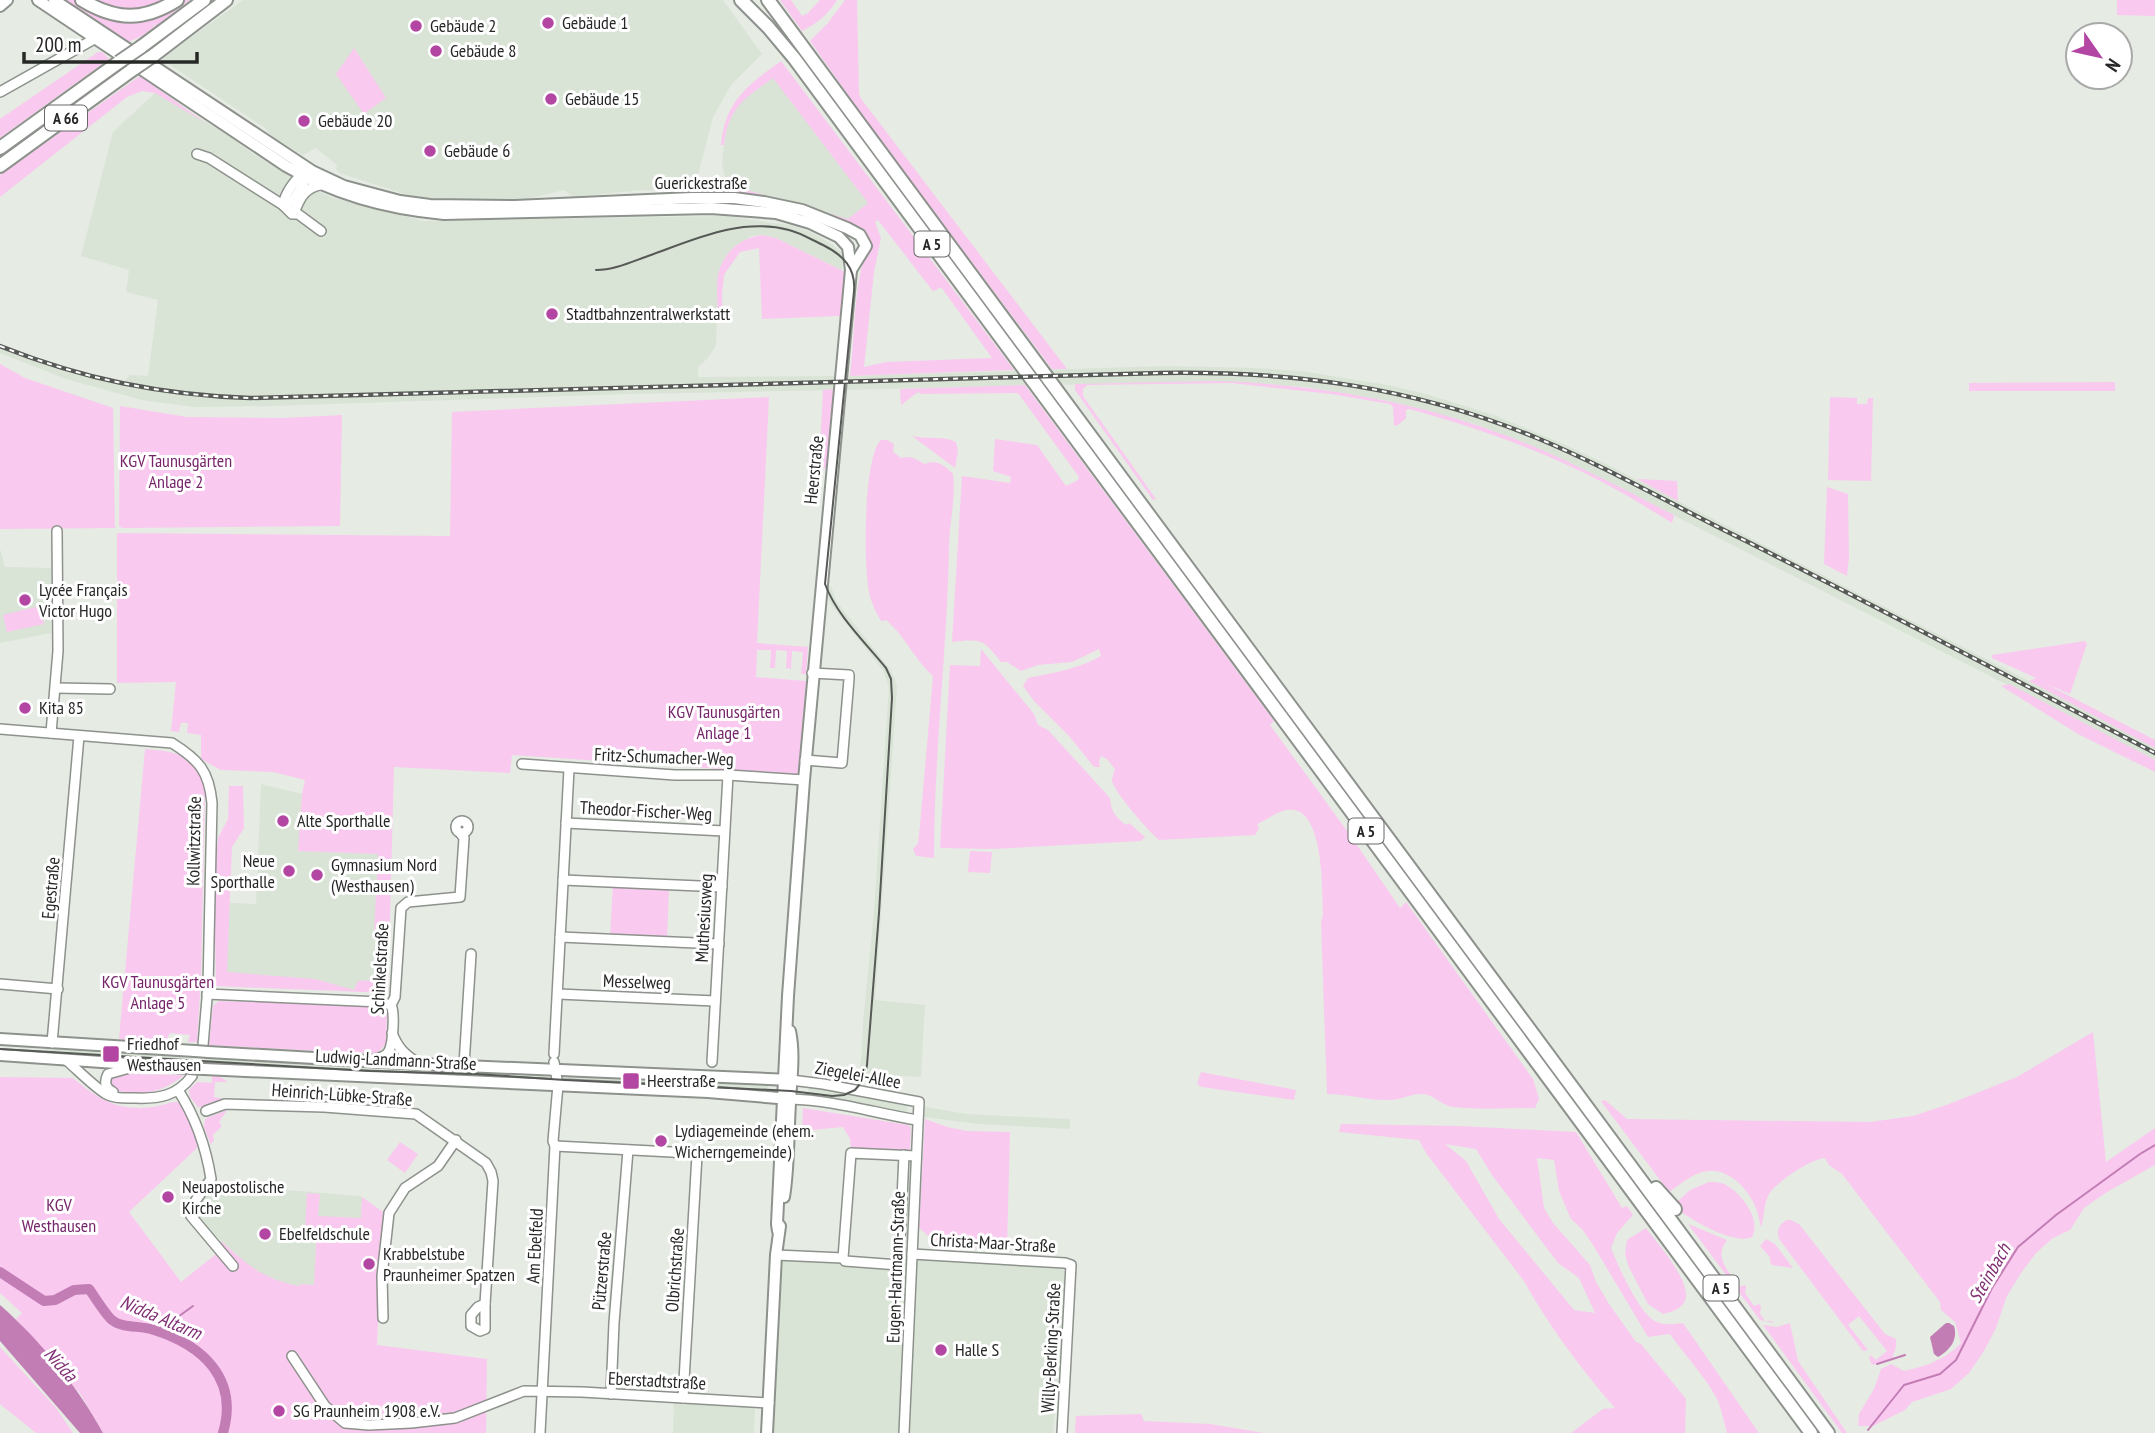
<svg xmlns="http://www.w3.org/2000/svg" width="2155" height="1433" viewBox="0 0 2155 1433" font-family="'PT Sans Narrow',sans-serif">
<rect width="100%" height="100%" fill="#e6ebe4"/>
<g fill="#d9e4d6">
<path d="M243 0H723L762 54 731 85 713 117 694 191 642 190 573 197 564 190 528 199 472 201 417 198 339 173 336 169 337 165 316 148 303 155 273 138 265 128 161 59Z"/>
<path d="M773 77 869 203 848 219 729 185 724 175 722 162 725 137 727 126 735 110 741 102Z"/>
<path d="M155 93 230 136 253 154 303 184 333 198 424 221 725 216 789 225 811 232 830 243 843 253 842 270 776 238 763 235 750 236 719 272 716 345 708 358 698 367V377L844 376 855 272 857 281 848 376 1166 366 1255 368 1301 371 1387 385 1423 393 1494 415 1566 445 1606 464 2029 681 2155 748V760L1583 469 1548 453 1472 423 1389 401 1305 387 1218 381 846 390 843 425H839L842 390 630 394 273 406 193 407 142 400 66 379 0 353V345L67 368 123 383 130 375 148 376 158 300 126 292 129 270 81 256 113 132Z"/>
<path d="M0 549 5 567 51 568V633L0 643Z"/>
<path d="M824 586H831L836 601 889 668 895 679 897 687 875 1000 925 1005 921 1077 872 1074 865 1084 855 1082 859 1076 862 1050 863 1023 874 911 889 687 883 670 830 603Z"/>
<path d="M261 784 302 794 299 851 378 854 375 935H383L381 980 358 981 355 990 226 972 230 903 256 904Z"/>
<path d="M45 1047 158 1055 193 1057 190 1063 45 1054Z"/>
<path d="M207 1057 370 1068 544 1073V1079L307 1070 206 1063Z"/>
<path d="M564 1072 683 1078 682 1088 567 1082 568 1076H564Z"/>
<path d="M703 1081 768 1084 767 1092 704 1088 701 1085Z"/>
<path d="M809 1087 908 1103 907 1114 808 1095Z"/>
<path d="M925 1107 967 1114 1070 1119V1129L978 1124 924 1117Z"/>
<path d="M213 1182 250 1187 359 1196 362 1197 361 1218 317 1227 315 1285 301 1284 299 1286 283 1283 255 1271 196 1218 198 1201Z"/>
<path d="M775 1255 901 1263 915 1256 1068 1268 1053 1433H767Z"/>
<path d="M674 1402 755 1406 754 1433H673Z"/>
</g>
<g fill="#fac9ef" fill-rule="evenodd">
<path d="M66 0H76L98 12 169 10 183 0H190L156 26 153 24 154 27 142 36 128 42Z"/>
<path d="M90 0H163L153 7 118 11Z"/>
<path d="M780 0H791L802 16 808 13 820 0H837C827 16 817 23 802 31Z"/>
<path d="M845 0H857L859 94 862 100 1067 369H1052L872 129 810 41 828 23Z"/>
<path d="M2117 0H2155V16L2117 15Z"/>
<path d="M354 48 386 98 364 114 336 74Z"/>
<path d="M98 52H102L109 59 0 138V119Z"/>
<path d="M781 61 1014 370 850 376C854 343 854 302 861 270 864 254 878 254 866 235L737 194 729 185 848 219 868 203 773 78C746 98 728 107 724 145H721C725 101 748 85 781 61ZM878 220 932 290 934 291 941 287 992 358 886 362 864 367 874 272 881 238 875 222Z"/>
<path d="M140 76 206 123 155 93 142 91 127 97 0 197V175Z"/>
<path d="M763 235 776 238 845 272 841 316 762 319 759 248 740 252 724 275 722 295 723 317 718 320C718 307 715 283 719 271 725 250 743 237 763 235Z"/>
<path d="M0 364 25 378 113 408 115 528 0 529Z"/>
<path d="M1218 381C1319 385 1416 401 1510 437 1567 459 1621 488 1674 515L1672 523C1649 509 1626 494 1602 482 1541 450 1475 427 1409 409L1406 410V418L1397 426 1394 425 1393 407 1390 404 1331 394 1231 383 1087 385 1083 389V396L1156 499 1153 500 1075 390V384Z"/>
<path d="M2115 382V391H1969V383Z"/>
<path d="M1025 385 1274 721 1270 725 1350 835 1400 908 1406 902 1533 1079 1539 1099 1535 1108C1508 1108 1480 1110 1453 1107 1443 1106 1435 1096 1424 1094 1412 1093 1403 1099 1392 1100 1370 1101 1349 1094 1327 1094L1321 922 1323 915C1322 892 1325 804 1287 810 1278 811 1266 820 1257 824L1259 828 1255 835 1159 840C1149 832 1113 791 1112 780 1112 777 1114 772 1115 769L1107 759 1101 756 1099 761 1100 767H1094L1069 736 1034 701 1023 686 1028 678C1053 673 1078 669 1101 656L1099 649 1072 662 1038 665 1021 671 1007 662H1001C983 639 982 639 952 642L962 476 1010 483 1011 477 993 471 995 439 1037 445 1066 486 1078 480 1079 477 1018 393 921 394 918 392 901 405 900 389Z"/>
<path d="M835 389 829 469 819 468 823 390Z"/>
<path d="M769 397 757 643 808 647 806 674H801L803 652 792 651 791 669 786 668 787 651 776 650 775 668H770L771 650H757L756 677 806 681 798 774 512 755 510 773 394 767 388 993 216 986 214 882 218 838 228 819 229 786H243L244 828 232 847 227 972 315 979 354 990 358 981 381 980 383 936 374 935 378 854 298 851 302 794 305 780 273 772 221 770 201 759V735L187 733 188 723H181L179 732 171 731 176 682 117 683V533L450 536 452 412Z"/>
<path d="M1830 397 1857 398V404H1867L1868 398H1873L1871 481 1828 480Z"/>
<path d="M120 406 187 417 283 418 342 415 340 526 122 528 119 526Z"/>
<path d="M912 436C926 440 943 435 956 442L958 451 955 468Z"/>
<path d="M881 440H887L894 444 893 452 901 458C912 455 916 460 925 464 937 459 945 466 953 474 956 499 949 524 949 548 947 652 934 754 934 858L916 856 913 849 918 843 920 825 933 676C914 659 906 637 886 620L881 621C877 613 872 605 870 596 863 570 863 457 881 440Z"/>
<path d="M1637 479 1677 481 1678 501Z"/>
<path d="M1827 487 1848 494 1849 557 1847 576 1824 564Z"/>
<path d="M40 606 44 624 7 632 3 615Z"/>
<path d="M2085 641 2087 644 2070 694 2046 684 2155 740V748L2029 681 2036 678 1992 658V655Z"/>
<path d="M981 649 1034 714 1038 725 1048 730 1110 798C1111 811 1115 817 1126 825L1129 823 1145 837 1141 841 993 849 940 848 950 665 980 666Z"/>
<path d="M2009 684 2155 760V772L2078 734 2001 686Z"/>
<path d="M145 749C180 752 187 753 205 784L201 977 197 1042H188L190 1035 170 1033 165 1042 119 1039Z"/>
<path d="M970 851 992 852 990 873 968 872Z"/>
<path d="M613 884 669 887 667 940 610 937Z"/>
<path d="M219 1001 380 1006 387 1010 386 1044 376 1054 209 1045 213 1006Z"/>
<path d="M2093 1032 2106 1162 2155 1128V1165L2107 1192 2084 1208 2070 1230 2053 1238 2036 1253 2021 1273 2007 1296 1996 1328 1984 1351 1969 1373 1951 1389 1912 1402 1905 1410 1873 1426H1858L1859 1414 1874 1389 1881 1369 1891 1364 1904 1371C1926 1366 1945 1360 1961 1343L1955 1322 1941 1310 1940 1302 1842 1174 1829 1165 1825 1158C1812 1158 1775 1183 1769 1194 1763 1205 1765 1216 1761 1227 1759 1220 1758 1212 1755 1206 1748 1189 1729 1169 1708 1171 1694 1172 1681 1184 1669 1192L1601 1101 1605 1100 1627 1119 1870 1122 1913 1116 1949 1104 2017 1077Z"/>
<path d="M1201 1072 1296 1090 1294 1100 1202 1087 1197 1084Z"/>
<path d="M117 1074 184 1075C166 1091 137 1099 114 1089L111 1079Z"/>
<path d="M212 1076H219L228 1082H215L214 1097 224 1099 204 1107H198L190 1097 189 1090 197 1082 212 1083Z"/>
<path d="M0 1077 73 1078C100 1101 122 1113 158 1106 165 1105 173 1100 180 1103 190 1109 197 1137 197 1148L129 1212 181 1282 215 1255 221 1241C247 1264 262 1279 299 1286L301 1284 314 1285 317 1228H305L307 1193 320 1194 318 1216 361 1218 362 1197 383 1212 377 1345 487 1359 486 1433H103L81 1395 16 1319 22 1313 0 1293Z"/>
<path d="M803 1108 908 1125 911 1128 910 1151 851 1148 850 1139 843 1127 802 1131Z"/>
<path d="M227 1110 219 1122 222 1126 213 1135 214 1140 211 1145 204 1127 205 1119Z"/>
<path d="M925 1119 947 1127 967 1131 1010 1132 1007 1249 930 1248V1237L919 1228Z"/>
<path d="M1341 1124 1460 1126 1576 1132 1622 1208 1627 1206 1633 1215 1617 1233 1611 1248C1618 1266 1639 1313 1655 1321 1663 1326 1674 1324 1683 1323L1759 1433H1727C1724 1423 1722 1411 1718 1401 1707 1378 1685 1356 1670 1334L1648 1337 1593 1245 1582 1229 1571 1219 1559 1191 1554 1160 1537 1158 1544 1208 1553 1223 1590 1265 1596 1282 1609 1304 1636 1342 1641 1344 1686 1399 1685 1433H1571L1603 1409 1615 1408C1582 1370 1548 1325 1524 1281L1426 1153 1419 1140 1339 1132ZM1445 1144 1476 1149 1492 1175 1558 1263 1579 1278 1595 1313 1574 1310 1499 1219 1466 1161Z"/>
<path d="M400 1142 418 1154 405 1173 387 1160Z"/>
<path d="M1709 1182C1715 1182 1721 1182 1726 1185 1741 1193 1762 1220 1752 1237 1735 1245 1695 1222 1680 1211L1683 1208 1677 1202 1690 1190Z"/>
<path d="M1787 1220H1791L1799 1224 1885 1334 1896 1339V1347L1892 1359 1872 1365 1869 1358 1871 1355 1876 1360 1887 1351 1859 1316 1848 1325 1868 1350 1863 1351 1779 1239C1776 1231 1779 1224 1787 1220Z"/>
<path d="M1688 1224 1727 1240C1713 1257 1729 1272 1740 1287L1745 1285 1746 1287 1745 1293 1754 1306 1759 1304 1761 1306 1760 1314 1765 1321H1772L1773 1323 1760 1320Z"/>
<path d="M1646 1228C1657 1243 1697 1287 1683 1304 1677 1311 1670 1312 1663 1314L1648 1304 1628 1265 1625 1254 1627 1240Z"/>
<path d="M1766 1239 1775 1244 1793 1268 1772 1265 1770 1262V1257L1760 1246Z"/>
<path d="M1790 1323 1798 1361 1847 1433H1842L1763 1325 1777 1327Z"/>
<path d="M0 1347 56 1408 73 1433H36L0 1404Z"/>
<path d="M1141 1414 1144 1421 1210 1424 1264 1433H1075L1076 1416Z"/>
</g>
<g fill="#c17db4">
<path d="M0 1305C41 1341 77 1386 103 1433H80L0 1341Z"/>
<path d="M1946 1323H1949L1954 1326C1958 1340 1950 1350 1938 1357L1934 1354 1930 1337Z"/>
</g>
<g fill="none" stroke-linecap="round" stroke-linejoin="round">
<g stroke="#c17db4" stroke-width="2">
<path d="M171 1322 193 1306"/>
<path d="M167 1335 171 1324"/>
<path d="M1877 1364 1905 1355"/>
<path d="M1868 1430 1904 1385 1940 1374 1956 1360 1992 1288 2018 1247 2056 1215 2140 1154 2155 1145"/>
</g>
<path stroke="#c17db4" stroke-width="10" d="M0 1272 44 1301 55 1300 74 1290 89 1289C95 1297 105 1314 112 1320 123 1329 141 1325 154 1330 202 1345 239 1378 223 1433"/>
<g stroke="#8d928c" stroke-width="12">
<g id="minor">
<path d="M0 92 96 38"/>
<path d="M197 154 209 158 283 205 292 214H298L321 231"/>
<path d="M283 205C285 194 295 178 305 173"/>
<path d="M283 205 292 202 310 173"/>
<path d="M296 208C301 196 306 188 320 185"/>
<path d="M56 688 110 689"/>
<path d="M0 729 172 743C199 760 209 771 212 803L208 987 203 1045"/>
<path d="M51 733 58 651 57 531"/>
<path d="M805 760 842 763 849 679V675L812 673"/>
<path d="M522 764 675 775H728L804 780"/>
<circle cx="462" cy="827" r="6"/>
<path d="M566 823 724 831"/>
<path d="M563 880 722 887"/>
<path d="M560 937 719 944"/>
<path d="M0 984 58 989"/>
<path d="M207 994 380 1002 391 1005"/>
<path d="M558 994 715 1001"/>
<path d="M392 1033C398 1048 404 1054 418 1063"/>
<path d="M52 1043 79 736"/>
<path d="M554 1054 569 769"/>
<path d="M374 1059C379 1058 386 1057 389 1051 393 1043 395 1013 391 1005L395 997 401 908 408 902 460 897 464 838 461 834"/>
<path d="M66 1060C78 1070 96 1089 108 1095 116 1099 126 1098 135 1098 159 1099 177 1096 192 1076"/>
<path d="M712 1062 728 775"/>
<path d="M464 1065 471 954"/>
<path d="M791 1080 823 1084 919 1102 904 1433"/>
<path d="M178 1090C196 1118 206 1147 211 1179L196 1200 191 1216 233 1266"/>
<path d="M113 1092C105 1088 104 1082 108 1074L133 1067"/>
<path d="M790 1099C833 1100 875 1113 917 1120"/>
<path d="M206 1111 225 1104 324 1107 416 1114 486 1163 491 1172 493 1181 485 1304"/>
<path d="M555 1146 672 1152 697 1155 683 1398"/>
<path d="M912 1254 1065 1263 1071 1265 1062 1433"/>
<path d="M776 1255 843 1258 851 1153 916 1156"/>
<path d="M843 1258 845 1261 899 1265 904 1155"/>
<path d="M485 1304V1329L480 1331 471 1326V1315L478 1307Z"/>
<path d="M383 1318 382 1276 389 1213 405 1188 438 1166 456 1140"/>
<path d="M292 1356 325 1406 345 1423 369 1425 411 1423 455 1418 524 1391 582 1392 769 1403"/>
<path d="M611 1394 614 1323 628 1150"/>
<path d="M540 1433 555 1146 553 1141 558 1085 554 1062"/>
</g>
</g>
<g stroke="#8d928c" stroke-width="14">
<g id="major">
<path d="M38 0 286 166C335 195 387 209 444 214L711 208 776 213 810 223 839 237 848 247 851 270 804 780 788 996 777 1224 778 1231"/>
<path d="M54 0 312 171 344 186 400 201 430 205 515 206 692 198H734L764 202 802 210 847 228 860 235 866 246 851 270"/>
<path d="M0 6 7 0"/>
<path d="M0 1039 195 1051"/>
<path d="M208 1052 419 1064 791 1080"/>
<path d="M0 1055 188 1068"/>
<path d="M204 1069 708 1092 790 1099"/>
<path d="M784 1197C789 1166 788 1134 790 1103 791 1079 795 1055 790 1031"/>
<path d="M767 1433 776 1255 780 1226"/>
</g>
</g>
<g stroke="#8d928c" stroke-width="16">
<g id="highway">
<path d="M82 0C116 21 144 21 177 0"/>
<path d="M741 0 768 27 794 58 1811 1433"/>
<path d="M768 0 1828 1433"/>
<path d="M141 47 204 0"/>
<path d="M154 55 226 0"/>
<path d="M0 148 119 62"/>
<path d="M0 166 132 70"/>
<path d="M1656 1188 1675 1209"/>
</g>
</g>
<use href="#minor" stroke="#fff" stroke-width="9"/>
<use href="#major" stroke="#fff" stroke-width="10"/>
<use href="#highway" stroke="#fff" stroke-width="12"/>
<path stroke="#565955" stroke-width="2" d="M0 1049 369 1071 476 1074 565 1080 791 1091 832 1096 844 1095 855 1090 864 1079 867 1065 879 913 892 698 891 679 886 668C865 642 837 616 825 584L854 291C856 268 843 255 823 245 812 240 801 233 789 230 740 217 693 240 648 256 631 262 614 270 596 270"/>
<g stroke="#565955" stroke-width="4.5">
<path id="rail" d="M0 346C83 379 161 395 250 398L1161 373C1295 371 1413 387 1537 438 1609 468 1676 507 1746 541 1883 610 2019 682 2155 753"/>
</g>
<use href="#rail" stroke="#fff" stroke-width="2" stroke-dasharray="5" stroke-linecap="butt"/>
<g stroke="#8d928c" stroke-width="14" stroke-linecap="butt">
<g id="major-bridge">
<path d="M195 1051 208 1052"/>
<path d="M188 1068 204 1069"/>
</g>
</g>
<g stroke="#8d928c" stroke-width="16" stroke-linecap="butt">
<g id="highway-bridge">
<path d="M119 62 141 47"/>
<path d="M132 70 154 55"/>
</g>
</g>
<use href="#major-bridge" stroke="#fff" stroke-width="10"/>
<use href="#highway-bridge" stroke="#fff" stroke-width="12"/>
</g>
<g fill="#b446a3" stroke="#fff" stroke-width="2.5">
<circle cx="548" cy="23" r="7"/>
<circle cx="416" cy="26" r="7"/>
<circle cx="436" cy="51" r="7"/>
<circle cx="551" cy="99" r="7"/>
<circle cx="304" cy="121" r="7"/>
<circle cx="430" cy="151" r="7"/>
<circle cx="552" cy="314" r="7"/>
<circle cx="25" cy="600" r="7"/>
<circle cx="25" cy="708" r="7"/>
<circle cx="283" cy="821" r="7"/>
<circle cx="289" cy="871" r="7"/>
<circle cx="317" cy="875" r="7"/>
<rect x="102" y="1045" width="18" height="18" rx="3.5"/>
<rect x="622" y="1072" width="18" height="18" rx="3.5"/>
<circle cx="661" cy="1141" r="7"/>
<circle cx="168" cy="1197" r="7"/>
<circle cx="265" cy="1234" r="7"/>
<circle cx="369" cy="1264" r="7"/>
<circle cx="941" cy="1350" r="7"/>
<circle cx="279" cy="1411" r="7"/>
</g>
<g text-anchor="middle" stroke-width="6" stroke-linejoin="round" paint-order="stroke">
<g fill="#fff" stroke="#676867" stroke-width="2">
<rect x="45" y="105.5" width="42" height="25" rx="5"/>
<rect x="914.5" y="231.5" width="35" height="25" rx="5"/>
<rect x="1348.5" y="818.5" width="35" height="25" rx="5"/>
<rect x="1703.5" y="1275.5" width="35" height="25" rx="5"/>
</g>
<g font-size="16" font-weight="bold" fill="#262826">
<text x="66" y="124">A 66</text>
<text x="932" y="250">A 5</text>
<text x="1366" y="837">A 5</text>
<text x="1721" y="1294">A 5</text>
</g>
<g font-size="18" fill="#262826" stroke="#fff" text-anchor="start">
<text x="562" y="29">Gebäude 1</text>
<text x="430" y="32">Gebäude 2</text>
<text x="450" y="57">Gebäude 8</text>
<text x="565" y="105">Gebäude 15</text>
<text x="318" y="127">Gebäude 20</text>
<text x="444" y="157">Gebäude 6</text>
<text x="566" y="320">Stadtbahnzentralwerkstatt</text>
<text x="39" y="596">Lycée Français<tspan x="39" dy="21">Victor Hugo</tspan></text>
<text x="39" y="714">Kita 85</text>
<text x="297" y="827">Alte Sporthalle</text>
<text x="275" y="867" text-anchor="end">Neue<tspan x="275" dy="21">Sporthalle</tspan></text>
<text x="331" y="871">Gymnasium Nord<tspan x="331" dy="21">(Westhausen)</tspan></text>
<text x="127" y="1050">Friedhof<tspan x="127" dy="21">Westhausen</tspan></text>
<text x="647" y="1087">Heerstraße</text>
<text x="675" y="1137">Lydiagemeinde (ehem.<tspan x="675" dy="21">Wicherngemeinde)</tspan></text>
<text x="182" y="1193">Neuapostolische<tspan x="182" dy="21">Kirche</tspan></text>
<text x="279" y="1240">Ebelfeldschule</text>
<text x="383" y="1260">Krabbelstube<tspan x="383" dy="21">Praunheimer Spatzen</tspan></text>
<text x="955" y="1356">Halle S</text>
<text x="293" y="1417">SG Praunheim 1908 e.V.</text>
</g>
<g font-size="18" fill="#262826" stroke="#fff">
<text x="701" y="189">Guerickestraße</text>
<text transform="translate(814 470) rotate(-84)" y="6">Heerstraße</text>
<text transform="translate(664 757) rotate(2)" y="6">Fritz-Schumacher-Weg</text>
<text transform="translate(646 811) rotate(3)" y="6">Theodor-Fischer-Weg</text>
<text transform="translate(194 841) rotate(-89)" y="6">Kollwitzstraße</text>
<text transform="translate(51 888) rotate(-85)" y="6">Egestraße</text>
<text transform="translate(704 918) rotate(-87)" y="6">Muthesiusweg</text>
<text transform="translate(380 969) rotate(-87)" y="6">Schinkelstraße</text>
<text transform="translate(637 982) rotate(2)" y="6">Messelweg</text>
<text transform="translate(396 1060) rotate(3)" y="6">Ludwig-Landmann-Straße</text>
<text transform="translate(858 1075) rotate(10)" y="6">Ziegelei-Allee</text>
<text transform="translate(342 1095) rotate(4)" y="6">Heinrich-Lübke-Straße</text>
<text transform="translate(993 1243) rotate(3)" y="6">Christa-Maar-Straße</text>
<text transform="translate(535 1246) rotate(-87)" y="6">Am Ebelfeld</text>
<text transform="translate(896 1267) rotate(-88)" y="6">Eugen-Hartmann-Straße</text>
<text transform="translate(675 1270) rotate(-86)" y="6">Olbrichstraße</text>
<text transform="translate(602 1271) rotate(-85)" y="6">Pützerstraße</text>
<text transform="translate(1051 1348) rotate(-87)" y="6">Willy-Berking-Straße</text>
<text transform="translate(657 1381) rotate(3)" y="6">Eberstadtstraße</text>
</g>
<g font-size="18" fill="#76256a" stroke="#fff">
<text x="176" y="467">KGV Taunusgärten<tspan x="176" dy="21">Anlage 2</tspan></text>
<text x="724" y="718">KGV Taunusgärten<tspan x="724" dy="21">Anlage 1</tspan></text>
<text x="158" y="988">KGV Taunusgärten<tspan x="158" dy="21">Anlage 5</tspan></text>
<text x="59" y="1211">KGV<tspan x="59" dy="21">Westhausen</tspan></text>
</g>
<g font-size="19" font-style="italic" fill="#813075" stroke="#fff">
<text transform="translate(1989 1273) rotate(-60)" y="7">Steinbach</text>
<text transform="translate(161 1317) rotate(23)" y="7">Nidda Altarm</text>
<text transform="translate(61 1364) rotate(48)" y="7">Nidda</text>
</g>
</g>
<g transform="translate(2099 56) rotate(124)"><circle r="33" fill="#ffffff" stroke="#a8a9a8" stroke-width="2"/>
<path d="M0-5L12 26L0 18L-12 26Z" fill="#b446a3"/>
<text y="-10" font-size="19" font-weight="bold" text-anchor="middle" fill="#262826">N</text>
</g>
<path d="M24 52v10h173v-10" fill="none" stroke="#262826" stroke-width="3.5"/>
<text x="35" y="52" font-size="21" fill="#262826" stroke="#ffffff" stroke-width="5" paint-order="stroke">200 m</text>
</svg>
